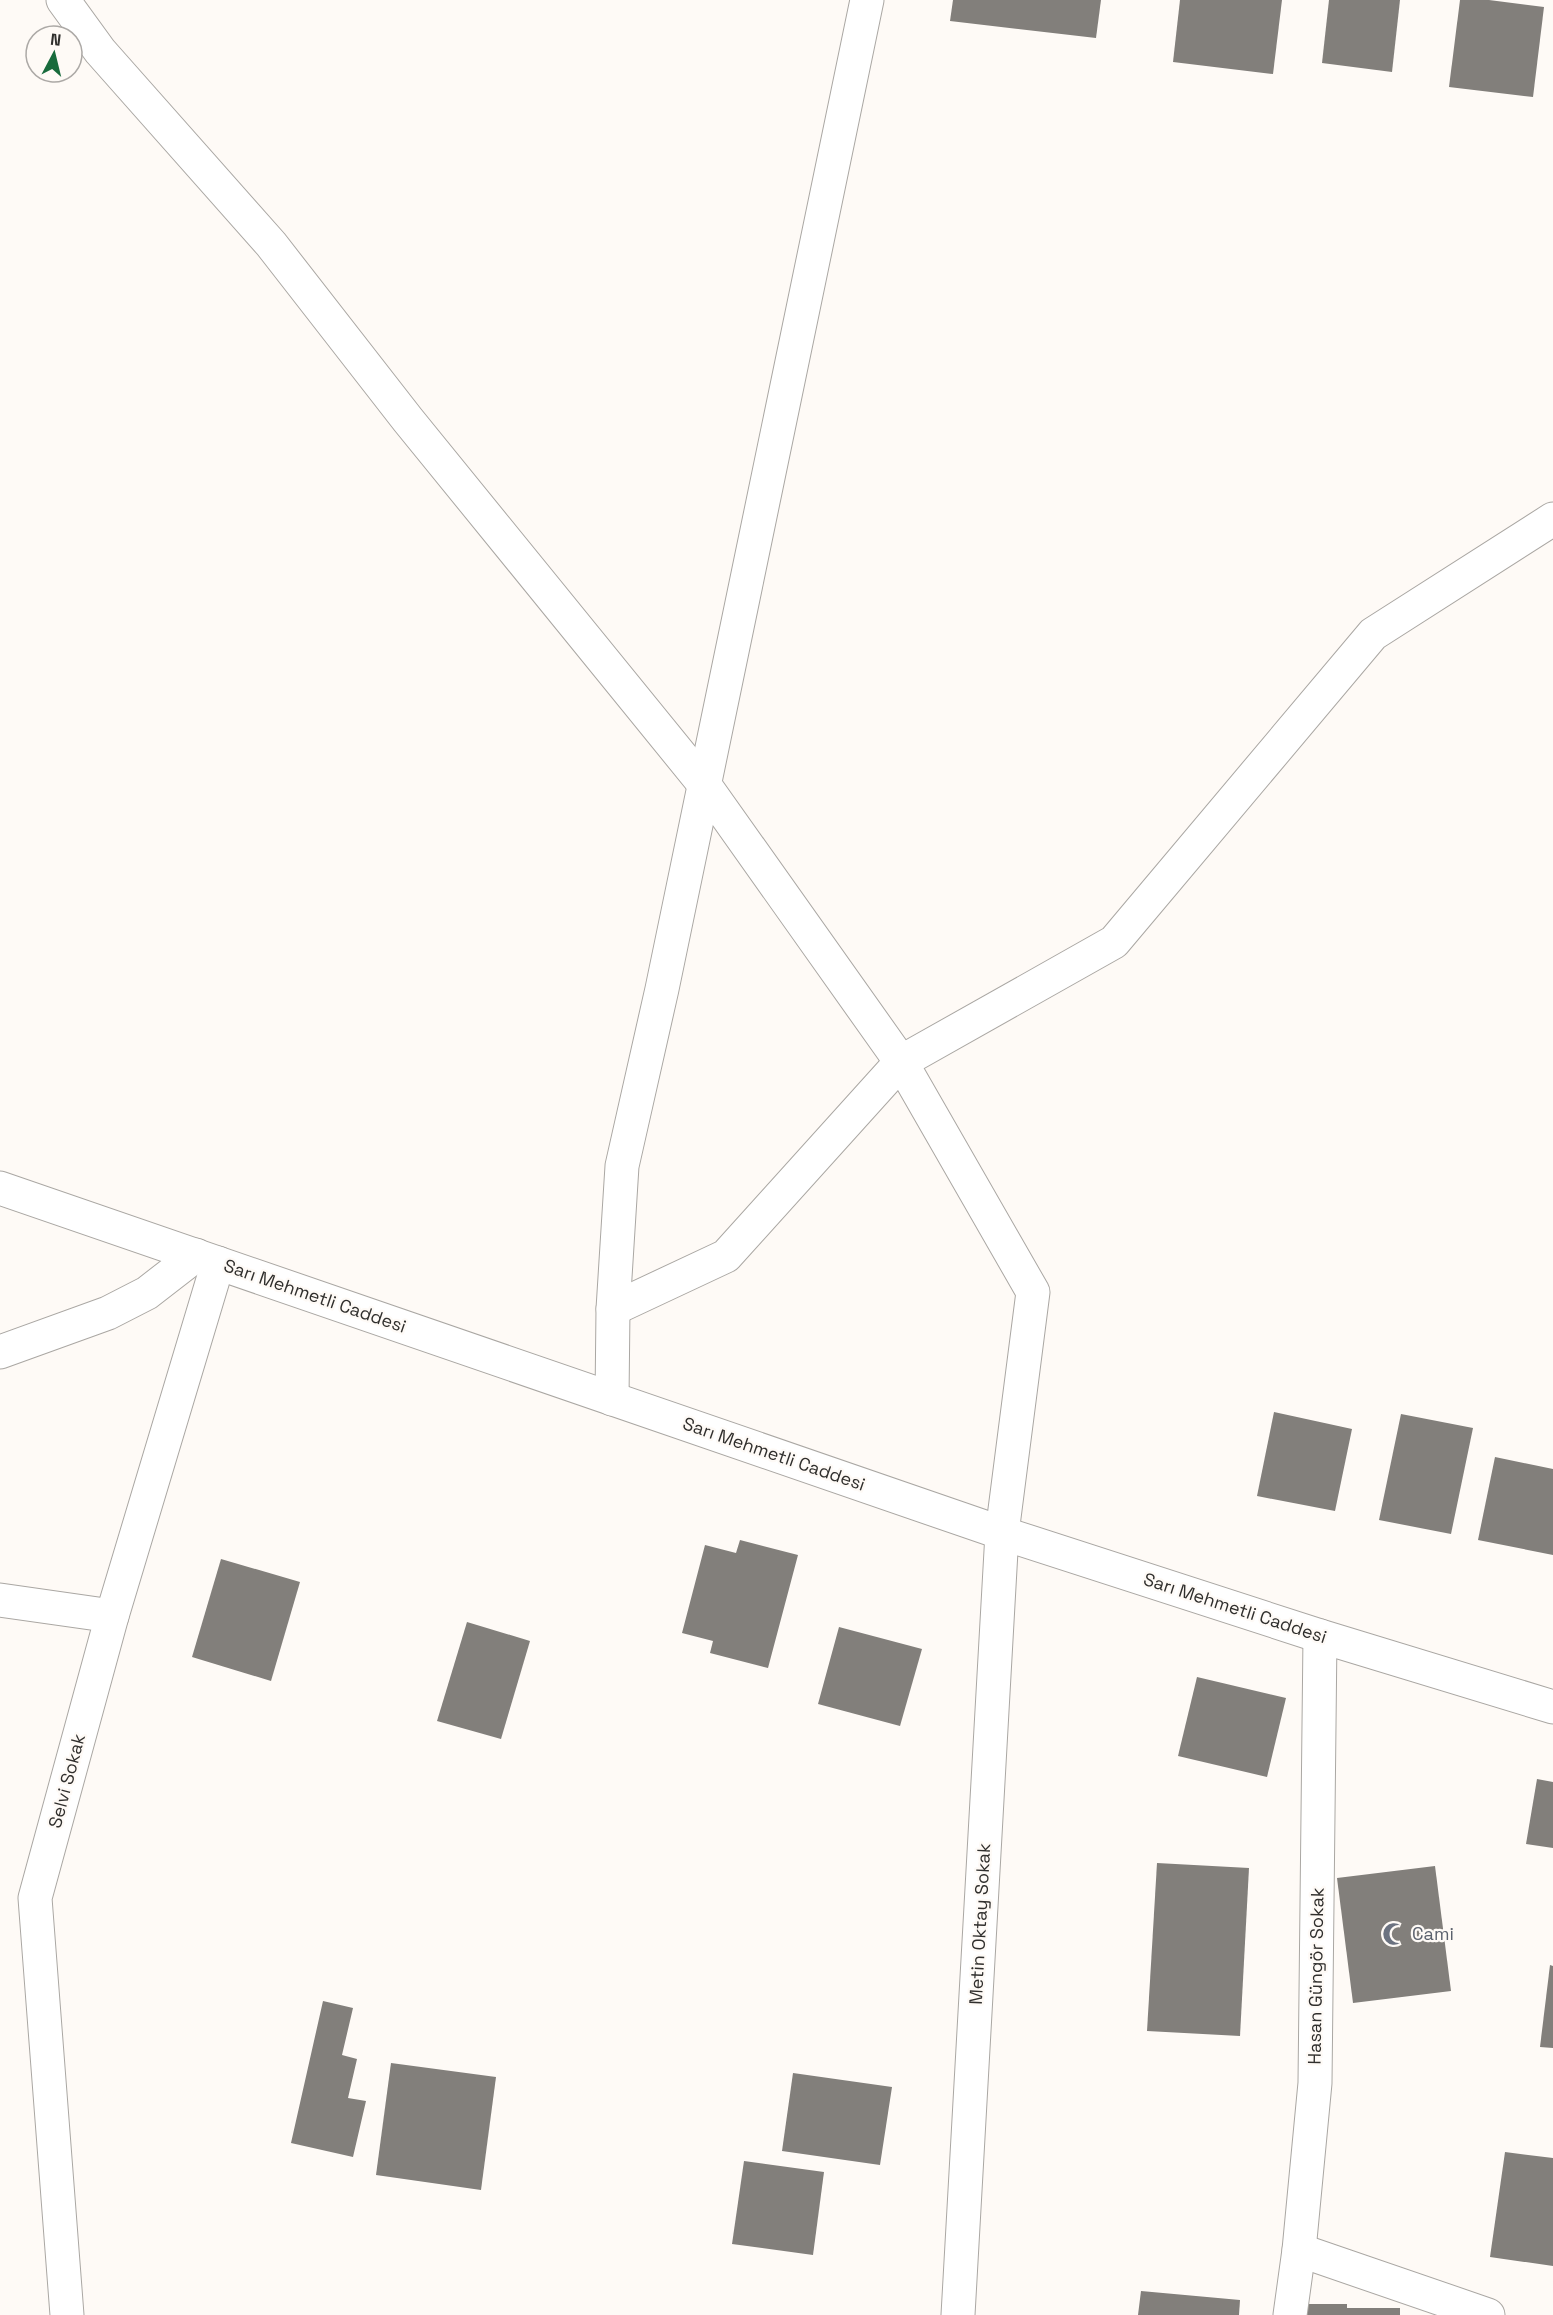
<svg xmlns="http://www.w3.org/2000/svg" width="1553" height="2315" viewBox="0 0 1553 2315" font-family="'Space Grotesk',sans-serif">
<rect width="100%" height="100%" fill="#fefaf6"/>
<g fill="#827f7b">
<path d="M953 0H1101L1096 38 950 21Z"/>
<path d="M1180 0H1282L1273 74 1173 62Z"/>
<path d="M1329 0H1400L1392 72 1322 63Z"/>
<path d="M1460 0H1489L1544 7 1533 97 1449 87Z"/>
<path d="M1274 1412 1352 1429 1335 1511 1257 1496Z"/>
<path d="M1401 1414 1473 1428 1451 1534 1379 1520Z"/>
<path d="M1495 1457 1553 1469V1555L1478 1540Z"/>
<path d="M740 1540 798 1555 768 1668 710 1653 713 1641 682 1633 705 1545 736 1553Z"/>
<path d="M221 1559 300 1582 271 1681 192 1657Z"/>
<path d="M467 1622 530 1641 501 1739 437 1721Z"/>
<path d="M839 1627 922 1649 900 1726 818 1704Z"/>
<path d="M1197 1677 1286 1698 1267 1777 1178 1756Z"/>
<path d="M1537 1779 1553 1782V1848L1526 1844Z"/>
<path d="M1157 1863 1249 1868 1240 2036 1147 2031Z"/>
<path d="M1435 1866 1451 1991 1353 2003 1337 1878Z"/>
<path d="M1550 1965 1553 1966V2048L1540 2047Z"/>
<path d="M323 2001 353 2008 342 2055 357 2059 348 2098 366 2101 353 2157 291 2143Z"/>
<path d="M391 2063 496 2077 481 2190 376 2175Z"/>
<path d="M793 2073 892 2087 880 2165 782 2151Z"/>
<path d="M1505 2152 1553 2158V2266L1490 2257Z"/>
<path d="M744 2161 824 2172 813 2255 732 2244Z"/>
<path d="M1141 2291 1240 2300 1239 2315H1138Z"/>
<path d="M1300 2304H1347V2308H1400V2315H1300Z"/>
</g>
<g fill="none" stroke-linecap="round" stroke-linejoin="round">
<g stroke="#aaa7a3" stroke-width="35">
<g id="minor">
<path d="M63 0 100 51 271 244 408 420 704 784 901 1062 1033 1292 1002 1533 958 2315"/>
<path d="M613 1309 726 1256 901 1062 1114 942 1373 634 1553 519"/>
<path d="M0 1352 108 1313 147 1293 196 1255"/>
<path d="M612 1399 613 1309 622 1166 662 989 867 0"/>
<path d="M0 1600 112 1616"/>
<path d="M1299 2250 1488 2315"/>
<path d="M67 2315 35 1898 112 1616 218 1263"/>
<path d="M1290 2315 1299 2250 1315 2083 1320 1636"/>
</g>
</g>
<g stroke="#aaa7a3" stroke-width="35">
<path id="tertiary" d="M0 1188 1002 1533 1320 1636 1553 1707"/>
</g>
<use href="#minor" stroke="#fff" stroke-width="33"/>
<use href="#tertiary" stroke="#fff" stroke-width="33"/>
</g>
<defs>
<g id="mosque-bare" transform="scale(1.8)"><path d="M3.5-4.9A6 6 0 1 0 3.5 4.9A5 5 0 1 1 3.5-4.9Z" fill="#6b7280" stroke="#fefaf6" stroke-width="2.5" paint-order="stroke"/></g>
</defs>
<g fill-rule="evenodd">
<use href="#mosque-bare" x="1394" y="1934"/>
</g>
<g text-anchor="middle" stroke-width="4.5" stroke-linejoin="round" paint-order="stroke">
<g font-size="18" fill="#302f2d" stroke="#fefaf6">
<text transform="translate(315 1296) rotate(19)" y="6">Sarı Mehmetli Caddesi</text>
<text transform="translate(774 1454) rotate(19)" y="6">Sarı Mehmetli Caddesi</text>
<text transform="translate(1235 1608) rotate(18)" y="6">Sarı Mehmetli Caddesi</text>
<text transform="translate(67 1781) rotate(-75)" y="6">Selvi Sokak</text>
<text transform="translate(980 1924) rotate(-87)" y="6">Metin Oktay Sokak</text>
<text transform="translate(1316 1976) rotate(-89)" y="6">Hasan Güngör Sokak</text>
</g>
<g font-size="18" fill="#5b616d" stroke="#fefaf6" text-anchor="start">
<text x="1412" y="1940">Cami</text>
</g>
</g>
<g transform="translate(54 54) rotate(7)"><circle r="28" fill="#fefaf6" stroke="#aca9a6" stroke-width="1.5"/>
<path d="M0-4.5L10 22L0 15L-10 22Z" fill="#186b3c"/>
<text y="-9" font-size="16" font-weight="bold" text-anchor="middle" fill="#302f2d">N</text>
</g>
</svg>
